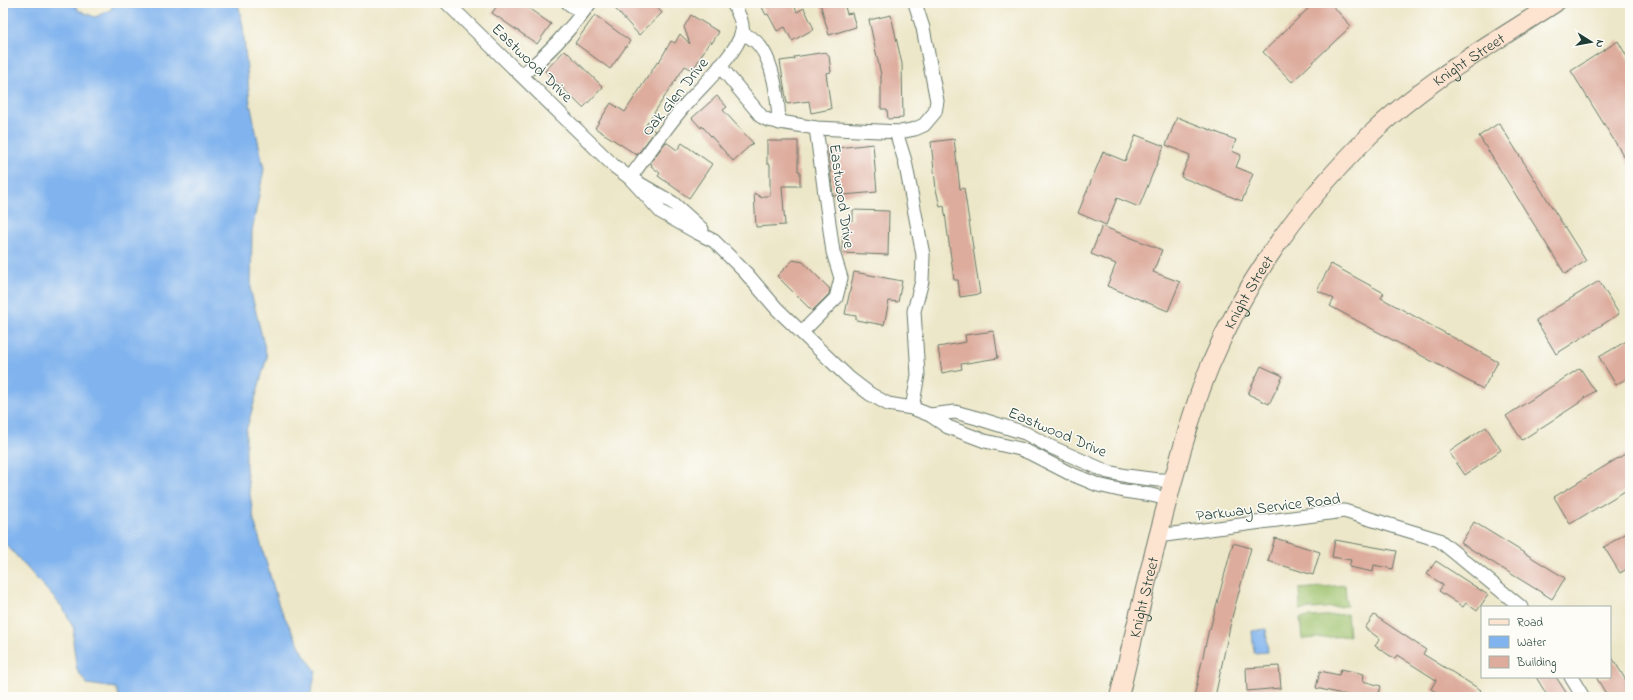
<svg xmlns="http://www.w3.org/2000/svg" width="1633" height="700" viewBox="0 0 1633 700" font-family="'Indie Flower',sans-serif">
<rect width="100%" height="100%" fill="#fdfcf7"/>
<filter id="ink" filterUnits="userSpaceOnUse"><feTurbulence type="fractalNoise" baseFrequency=".025" numOctaves="2"/><feDisplacementMap in="SourceGraphic" scale="8" xChannelSelector="R" yChannelSelector="G"/><feConvolveMatrix kernelMatrix="1 2 1 2 8 2 1 2 1" color-interpolation-filters="sRGB"/></filter>
<filter id="wash" filterUnits="userSpaceOnUse"><feTurbulence type="fractalNoise" baseFrequency=".012" numOctaves="4" result="noise"/><feDisplacementMap in="SourceGraphic" scale="16" xChannelSelector="R" yChannelSelector="G"/><feGaussianBlur stdDeviation="0.9" result="paint"/><feColorMatrix in="noise" values="0 0 0 0 0 0 0 0 0 0 0 0 0 0 0 0 0 1.4 0 .05"/><feComposite in="paint" operator="in"/></filter>
<g filter="url(#wash)">
<rect width="100%" height="100%" fill="#ede7c9"/>
<g fill="#9dc16c" stroke="#5e7f50">
<path d="M1345 585 1347 606 1300 610 1299 589Z"/>
<path d="M1347 614 1349 636 1302 639 1300 618Z"/>
</g>
<g fill="#81b4ee" stroke="#507891">
<path d="M3 3H74L78 10 95 17 112 9 111 3H238L243 26 250 103 264 169 252 231 251 292 267 357 246 431V469L254 520 279 606 305 656 316 671 310 697H119L116 688 87 684 77 670 73 642 74 629 63 608 3 541Z"/>
<path d="M1266 629 1268 652 1254 653 1252 631Z"/>
</g>
<g id="blocks">
<g fill="#ddac9d">
<path d="M499 3H521L551 24 537 44 492 13Z"/>
<path d="M610 3H653L662 13 639 35Z"/>
<path d="M760 3H793L797 12 804 8 814 29 792 41 785 27 777 31 768 14 766 15Z"/>
<path d="M820 3H844L847 14 852 13 856 27 829 35Z"/>
<path d="M1314 3H1330L1351 26 1292 82 1263 52Z"/>
<path d="M595 15 630 41 610 69 575 43Z"/>
<path d="M691 15 719 32 712 43 710 41 693 70 685 66 646 125 655 131 637 155 595 128 611 103 625 112 658 61 659 62 671 41 675 43 680 34 690 44 684 27Z"/>
<path d="M891 15 902 64 903 118 888 119 887 109H881V75L869 20Z"/>
<path d="M1618 41 1630 62V166L1571 71Z"/>
<path d="M565 50 603 87 583 108 545 71Z"/>
<path d="M826 52 829 56 831 72 826 73 831 109 811 113 809 101 787 104 780 61 795 59 794 57Z"/>
<path d="M717 96 727 107 723 110 753 143 733 161 702 126 701 128 692 118Z"/>
<path d="M1177 117 1236 140 1232 151 1241 155 1236 167 1253 174 1242 201 1181 177 1190 155 1166 145Z"/>
<path d="M1499 123 1586 261 1565 274 1479 136Z"/>
<path d="M1136 135 1164 146 1139 207 1117 198 1106 225 1078 213 1103 152 1125 161Z"/>
<path d="M954 139 960 189 964 188 980 294 960 297 958 280H954L944 206 940 207 936 189 931 142Z"/>
<path d="M767 141H798V171H800V186H782L785 225 756 227 754 193 762 198 763 196H770V164H767Z"/>
<path d="M666 142 677 150 682 143 712 164 689 198 658 176 660 173 651 166 652 164 650 163Z"/>
<path d="M873 144 877 192 833 196 828 149Z"/>
<path d="M853 210 889 211 888 255 842 253 843 220H853Z"/>
<path d="M1102 226 1162 250 1153 272 1180 282 1168 311 1107 286 1116 264 1091 254Z"/>
<path d="M793 260 803 262 830 289 829 294 812 311 777 276Z"/>
<path d="M1331 264 1384 293 1381 298 1498 362 1483 389 1330 306 1334 299 1317 290Z"/>
<path d="M854 272 902 281 898 302 889 301 884 325 856 320V316L845 314Z"/>
<path d="M1599 281 1619 314 1556 354 1536 320Z"/>
<path d="M994 331 998 358 961 364 962 369 942 373 938 347 966 342 965 335Z"/>
<path d="M1630 339V376L1616 385 1599 357Z"/>
<path d="M1261 366 1283 376 1269 404 1248 394Z"/>
<path d="M1580 368 1595 391 1579 402V403L1522 440 1506 416Z"/>
<path d="M1486 427 1501 450 1465 475 1449 452Z"/>
<path d="M1630 451V488L1570 524 1554 497Z"/>
<path d="M1474 522 1565 578 1552 599 1461 543Z"/>
<path d="M1630 531V567L1620 573 1604 547Z"/>
<path d="M1275 538 1320 552 1313 575 1268 561Z"/>
<path d="M1335 540 1397 551 1393 569 1374 565 1373 572 1349 567 1351 560 1332 557Z"/>
<path d="M1233 543 1251 548 1232 617 1215 697H1194L1209 629H1210Z"/>
<path d="M1436 561 1488 595 1477 611 1466 603 1463 607 1439 591 1443 585 1427 574Z"/>
<path d="M1374 615 1426 650 1423 654 1481 690 1477 697H1444L1431 689 1436 680 1397 655 1395 659 1375 646 1380 639 1365 628Z"/>
<path d="M1610 654 1630 687V697H1608L1596 677H1610Z"/>
<path d="M1279 666 1281 688 1247 691 1246 668Z"/>
<path d="M1341 669 1364 674 1363 681 1381 686 1378 697H1355L1316 688 1320 671 1339 675Z"/>
<path d="M1536 677H1556L1569 697H1548Z"/>
</g>
</g>
</g>
<g filter="url(#ink)">
<use href="#blocks" fill-opacity="0" stroke="#677868" stroke-width="1"/>
<g fill="none" stroke-linecap="round" stroke-linejoin="round">
<g stroke="#677868" stroke-width="15">
<g id="street">
<path d="M447 3 614 166 630 178 673 203 702 229"/>
<path d="M568 3 582 13"/>
<path d="M741 34C773 40 778 97 779 123"/>
<path d="M720 66 762 117 768 120 816 128 900 132 915 129 924 125 935 112 937 101 923 28 915 3"/>
<path d="M522 75C548 54 570 30 590 3"/>
<path d="M896 132 905 161 923 255 922 281 914 311 918 375 912 408"/>
<path d="M630 178 661 212 696 232 714 241 746 273 777 309 849 378 870 394 888 404 912 408 930 415 948 427 985 441 1020 449 1030 453 1069 473 1098 485 1124 491 1151 495 1168 499"/>
<path d="M630 178C646 156 662 133 680 111 696 91 736 56 742 32 744 22 737 12 733 3"/>
<path d="M802 332 836 298 841 278 833 252 816 128"/>
<path d="M930 415 955 412 977 418 1025 433 1049 446 1108 472 1127 476 1158 480H1173"/>
<path d="M1158 536 1344 511 1439 540 1521 607"/>
<path d="M1571 677 1583 697"/>
</g>
</g>
<g stroke="#677868" stroke-width="20">
<g id="secondary">
<path id="s1" d="M1119 697C1138 618 1156 538 1179 460 1188 428 1197 397 1210 366 1246 279 1303 201 1370 135 1424 82 1492 44 1555 3"/>
</g>
</g>
<use href="#street" stroke="#fff" stroke-width="13"/>
<use href="#secondary" stroke="#fde4d1" stroke-width="18"/>
</g>
</g>
<g text-anchor="middle" stroke-width="3" stroke-linejoin="round" paint-order="stroke">
<g font-size="16" fill="#1f3d34" stroke="#fdfcf7">
<text dy="6" stroke="none"><textPath href="#s1" startOffset="751">Knight Street</textPath></text>
<text transform="translate(533 62) rotate(44)" y="6">Eastwood Drive</text>
<text transform="translate(674 96) rotate(-51)" y="6">Oak Glen Drive</text>
<text transform="translate(843 196) rotate(82)" y="6">Eastwood Drive</text>
<text dy="6" stroke="none"><textPath href="#s1" startOffset="427">Knight Street</textPath></text>
<text transform="translate(1058 431) rotate(23)" y="6">Eastwood Drive</text>
<text transform="translate(1268 506) rotate(-7)" y="6">Parkway Service Road</text>
<text dy="6" stroke="none"><textPath href="#s1" startOffset="103">Knight Street</textPath></text>
</g>
</g>
<rect width="1633" height="700" fill="none" stroke="#fdfcf7" stroke-width="16"/>
<rect x="1481" y="606" width="130" height="72" fill="#fdfcf7" stroke="#a4b0a9"/>
<rect x="1489" y="619" width="20" height="6" fill="#fde4d1" stroke="#a4b0a9"/>
<text x="1517" y="626" font-size="12" fill="#1f3d34">Road</text>
<rect x="1489" y="636" width="20" height="12" fill="#81b4ee" stroke="#a4b0a9"/>
<text x="1517" y="646" font-size="12" fill="#1f3d34">Water</text>
<rect x="1489" y="656" width="20" height="12" fill="#ddac9d" stroke="#a4b0a9"/>
<text x="1517" y="666" font-size="12" fill="#1f3d34">Building</text>
<g transform="translate(1591 42) rotate(101)" stroke="#fdfcf7" stroke-width="3" paint-order="stroke">
<path d="M0-3L7 15L0 10L-7 15Z" fill="#1f3d34"/>
<text y="-6" font-size="11" font-weight="bold" text-anchor="middle" fill="#1f3d34">N</text>
</g>
</svg>
